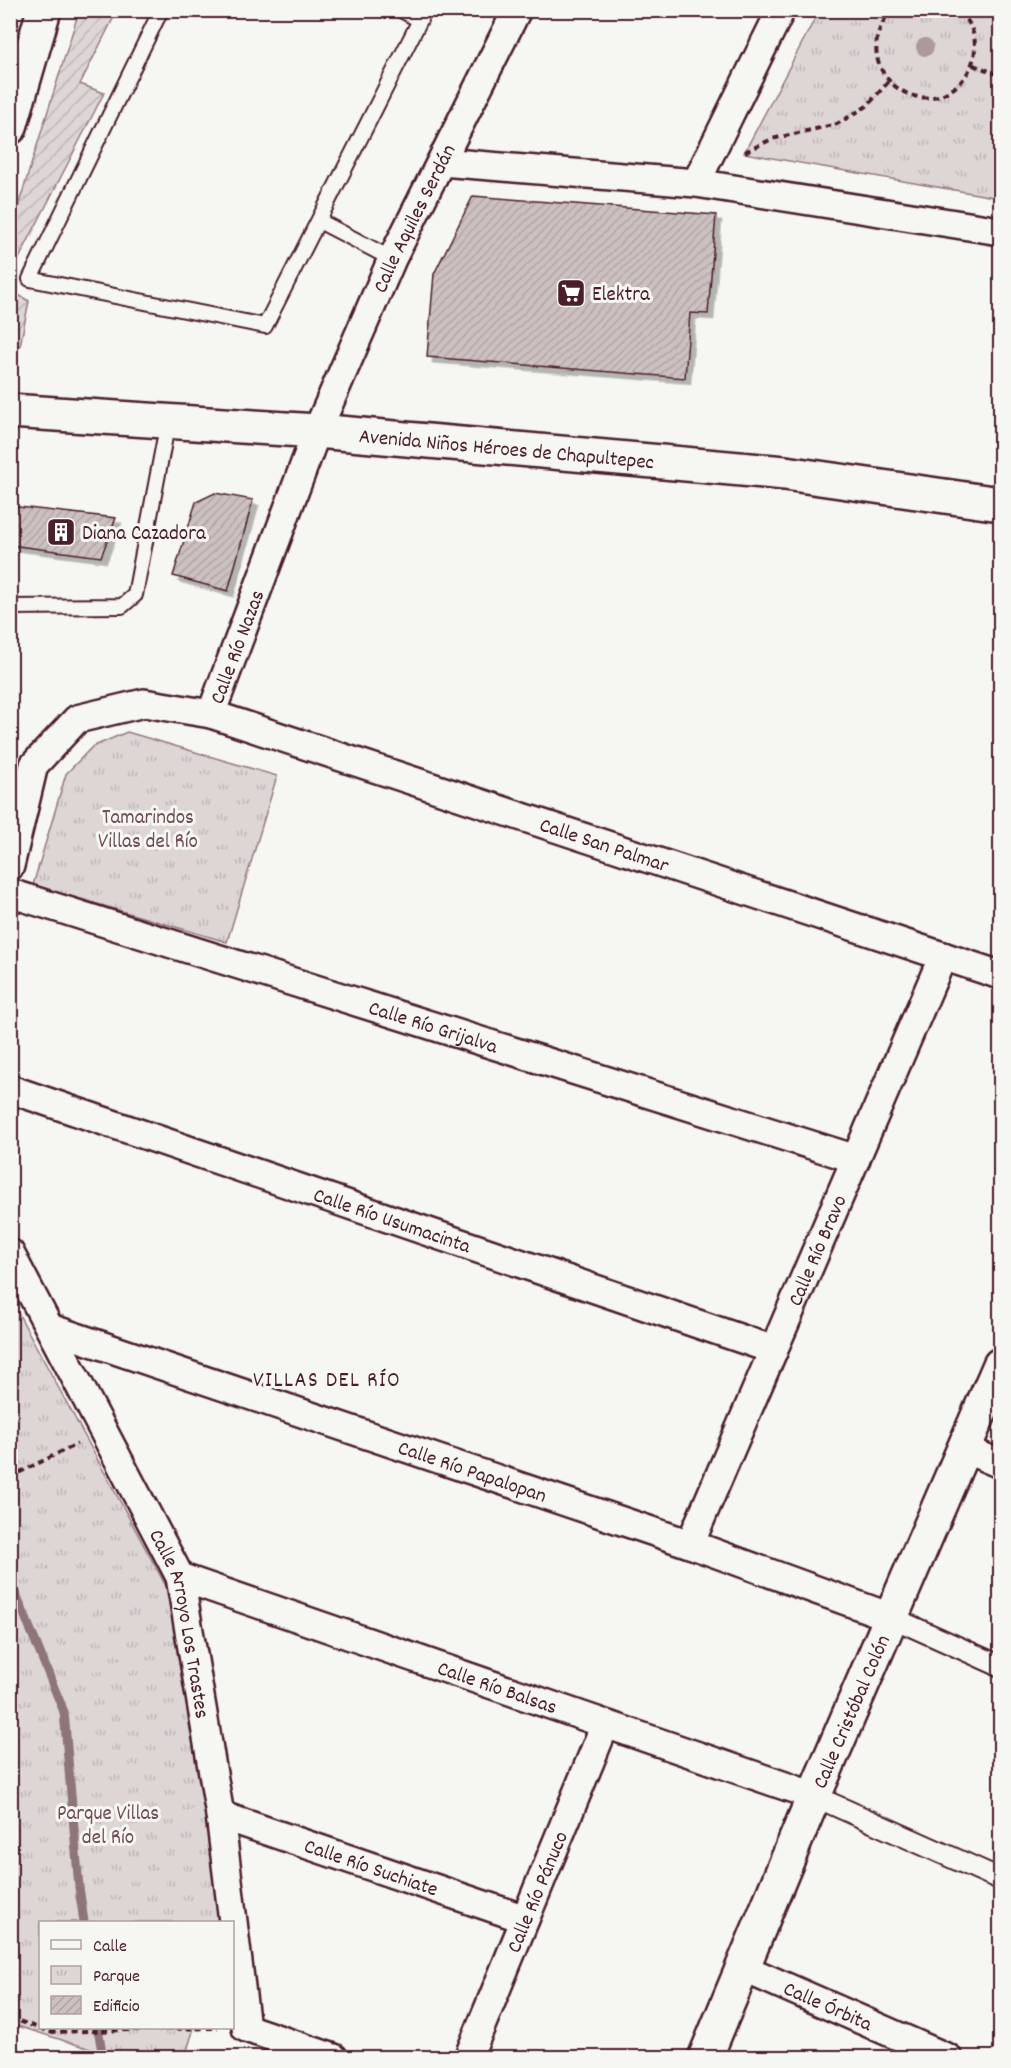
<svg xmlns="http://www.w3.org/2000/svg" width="1011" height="2068" viewBox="0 0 1011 2068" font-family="Dekko,sans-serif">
<defs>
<pattern id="park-tufts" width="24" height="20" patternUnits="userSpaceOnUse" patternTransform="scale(1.5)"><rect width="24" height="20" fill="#ddd6d5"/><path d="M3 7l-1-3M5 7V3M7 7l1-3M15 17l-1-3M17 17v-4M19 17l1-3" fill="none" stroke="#bfb7b7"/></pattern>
<pattern id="garden-furrows" width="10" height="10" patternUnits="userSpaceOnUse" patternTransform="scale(1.5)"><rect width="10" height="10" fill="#ddd6d5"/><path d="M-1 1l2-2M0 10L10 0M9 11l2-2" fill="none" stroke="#bfb7b7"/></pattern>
<pattern id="building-hatch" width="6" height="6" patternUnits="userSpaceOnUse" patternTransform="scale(1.5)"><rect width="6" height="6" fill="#ccc1c0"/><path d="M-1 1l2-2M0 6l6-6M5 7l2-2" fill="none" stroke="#b1a5a5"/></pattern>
<filter id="shadow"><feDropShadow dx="5.5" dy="5.5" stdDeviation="0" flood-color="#0004"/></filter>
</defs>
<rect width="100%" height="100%" fill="#f6f6f2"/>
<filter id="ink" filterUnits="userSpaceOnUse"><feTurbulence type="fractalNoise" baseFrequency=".0167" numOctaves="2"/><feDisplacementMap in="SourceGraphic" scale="12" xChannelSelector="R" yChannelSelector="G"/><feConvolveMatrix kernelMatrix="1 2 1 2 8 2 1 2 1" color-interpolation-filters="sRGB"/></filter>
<g filter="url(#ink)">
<g fill="url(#park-tufts)" stroke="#947a80" stroke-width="1.5">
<path d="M819 11H1000V198L744 153Z"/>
<path d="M127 732 277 776 227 942 33 885 66 774 92 747Z"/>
<path d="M10 1298 174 1601 222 1922H40V2028H194L185 2057H116L11 2024Z"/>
</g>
<g fill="url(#garden-furrows)" stroke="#947a80" stroke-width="1.5">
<path d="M79 11H117L80 84 104 93 11 274V229Z"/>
<path d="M11 291 29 301 20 346 11 344Z"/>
</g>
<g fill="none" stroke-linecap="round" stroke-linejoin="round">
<g stroke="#8e747a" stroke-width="9">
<path d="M10 1585 16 1594 64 1712 79 1887 84 1922"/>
<path d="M98 2028 103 2058"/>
</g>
</g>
<g fill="url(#building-hatch)" stroke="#4a1f2b" stroke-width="1.5" filter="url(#shadow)">
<path d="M473 196 716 215 708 314 690 313 685 378 427 357 434 274Z"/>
<path d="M215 493 253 500 228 591 173 576 196 502Z"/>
<path d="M10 506 116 518 101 557 10 545Z"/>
</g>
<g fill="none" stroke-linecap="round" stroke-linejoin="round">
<g stroke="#4a1f2b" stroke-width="18">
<g id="service">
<path d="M161 10 30 279 265 326 420 20 401 10"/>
<path d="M319 221 392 259"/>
<path d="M10 607 122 606 135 595 168 421"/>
</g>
</g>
<g stroke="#4a1f2b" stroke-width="24">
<g id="pedestrian">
<path d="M893 1618 1000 1666"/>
<path d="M814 1796 1000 1879"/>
</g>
</g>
<g stroke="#4a1f2b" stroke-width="32">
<g id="minor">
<path d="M441 162 696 183 1000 231"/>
<path d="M696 183 781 10"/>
<path id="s1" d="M211 714 317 431 392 259 517 10"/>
<path id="s2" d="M10 866 34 765 77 719 144 703 211 714 1000 975"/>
<path id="s3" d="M10 893 856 1159"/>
<path id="s4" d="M10 1089 774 1350"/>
<path id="s5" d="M10 1253 180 1577 220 1815 246 2028 334 2058"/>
<path id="s6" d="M50 1328 690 1544 893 1618"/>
<path d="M965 1449 1000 1464"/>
<path id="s7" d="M690 1544 943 956"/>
<path id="s8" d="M180 1577 814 1796"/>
<path id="s9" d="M220 1815 525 1919"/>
<path id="s10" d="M743 1968 948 2058"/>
<path id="s11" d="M468 2058 605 1725"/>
</g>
</g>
<g stroke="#4a1f2b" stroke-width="38">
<g id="tertiary">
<path id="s12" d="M10 411 317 431 785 473 1000 504"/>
<path id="s13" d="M705 2058 814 1796 1000 1365"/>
</g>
</g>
<g stroke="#4a1f2b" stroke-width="38">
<path id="primary" d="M10 127 44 10"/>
</g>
<g stroke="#4a1f2b" stroke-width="4" stroke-dasharray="6 4.5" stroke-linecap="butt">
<path d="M892 10C879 25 873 41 878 61 881 71 887 80 896 87 945 124 1004 56 959 10"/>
<path d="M973 65 1000 75"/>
<path d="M745 152 772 139 837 124 867 106 889 81"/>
<path d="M10 1477 77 1444"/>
<path d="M10 2018 50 2032 218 2028"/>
</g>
<use href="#service" stroke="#f6f6f2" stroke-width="14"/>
<use href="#pedestrian" stroke="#f6f6f2" stroke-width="20"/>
<use href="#minor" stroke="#f6f6f2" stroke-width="27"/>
<use href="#tertiary" stroke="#f6f6f2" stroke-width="33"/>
<use href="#primary" stroke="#f6f6f2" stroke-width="33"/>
</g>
<circle fill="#ac999c" cx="925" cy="47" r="9"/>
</g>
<defs>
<g id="supermarket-square" transform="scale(1.5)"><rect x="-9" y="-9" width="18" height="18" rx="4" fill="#4a1f2b" stroke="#f6f6f2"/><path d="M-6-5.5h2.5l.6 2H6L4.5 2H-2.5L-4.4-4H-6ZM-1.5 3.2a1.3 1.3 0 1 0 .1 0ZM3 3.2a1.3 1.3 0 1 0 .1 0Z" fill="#fff"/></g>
<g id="building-square" transform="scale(1.5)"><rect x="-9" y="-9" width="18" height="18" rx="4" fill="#4a1f2b" stroke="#f6f6f2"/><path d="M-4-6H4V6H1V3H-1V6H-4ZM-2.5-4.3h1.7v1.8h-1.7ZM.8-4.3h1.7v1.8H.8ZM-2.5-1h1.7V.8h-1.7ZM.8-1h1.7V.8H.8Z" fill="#fff"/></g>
</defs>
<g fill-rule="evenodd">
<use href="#supermarket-square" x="571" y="293"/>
<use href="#building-square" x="61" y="532"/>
</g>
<g text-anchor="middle" stroke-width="6" stroke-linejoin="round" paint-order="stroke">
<g font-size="21" fill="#4a1f2b" stroke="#f6f6f2">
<text dy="7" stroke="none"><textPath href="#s1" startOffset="536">Calle Aquiles Serdán</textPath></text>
<text dy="7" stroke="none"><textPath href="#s12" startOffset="498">Avenida Niños Héroes de Chapultepec</textPath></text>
<text dy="7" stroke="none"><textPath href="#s1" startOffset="72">Calle Río Nazas</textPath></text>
<text dy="7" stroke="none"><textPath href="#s2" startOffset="718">Calle San Palmar</textPath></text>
<text dy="7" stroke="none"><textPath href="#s3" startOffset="444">Calle Río Grijalva</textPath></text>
<text dy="7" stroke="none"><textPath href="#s4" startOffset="404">Calle Río Usumacinta</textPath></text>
<text dy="7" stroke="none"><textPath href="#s7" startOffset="320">Calle Río Bravo</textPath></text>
<text dy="7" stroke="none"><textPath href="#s6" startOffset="446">Calle Río Papalopan</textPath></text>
<text dy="7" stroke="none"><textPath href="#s5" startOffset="411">Calle Arroyo Los Trastes</textPath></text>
<text dy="7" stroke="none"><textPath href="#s8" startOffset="336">Calle Río Balsas</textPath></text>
<text dy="7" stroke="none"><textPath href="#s13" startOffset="376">Calle Cristóbal Colón</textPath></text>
<text dy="7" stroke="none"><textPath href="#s9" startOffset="160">Calle Río Suchiate</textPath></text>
<text dy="7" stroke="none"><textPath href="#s11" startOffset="180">Calle Río Pánuco</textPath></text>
<text dy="7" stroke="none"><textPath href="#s10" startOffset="93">Calle Órbita</textPath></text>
</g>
<g font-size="21" fill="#4a1f2b" stroke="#f6f6f2" text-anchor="start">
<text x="592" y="300">Elektra</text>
<text x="82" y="539">Diana Cazadora</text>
</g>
<g font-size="21" fill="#6f4d56" stroke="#f6f6f2">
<text x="148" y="823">Tamarindos<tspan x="148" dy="24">Villas del Río</tspan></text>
<text x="108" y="1819">Parque Villas<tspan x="108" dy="24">del Río</tspan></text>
</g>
<g font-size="22" letter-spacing="1.5" fill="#4a1f2b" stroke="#f6f6f2">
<text x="327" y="1386">VILLAS DEL RÍO</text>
</g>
</g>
<rect width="1011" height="2068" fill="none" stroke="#f6f6f2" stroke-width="36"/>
<rect x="18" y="18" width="975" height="2032" fill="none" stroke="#4a1f2b" stroke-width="2" filter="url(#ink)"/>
<rect x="39" y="1921" width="195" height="108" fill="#f6f6f2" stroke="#b1a0a2" stroke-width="1.5"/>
<rect x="51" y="1940" width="30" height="9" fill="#f6f6f2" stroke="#b1a0a2" stroke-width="1.5"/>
<text x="93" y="1951" font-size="18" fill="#4a1f2b">Calle</text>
<rect x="51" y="1966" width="30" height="18" fill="url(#park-tufts)" stroke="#b1a0a2" stroke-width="1.5"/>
<text x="93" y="1981" font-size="18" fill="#4a1f2b">Parque</text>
<rect x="51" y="1996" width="30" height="18" fill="url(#building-hatch)" stroke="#b1a0a2" stroke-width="1.5"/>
<text x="93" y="2011" font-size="18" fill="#4a1f2b">Edificio</text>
</svg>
